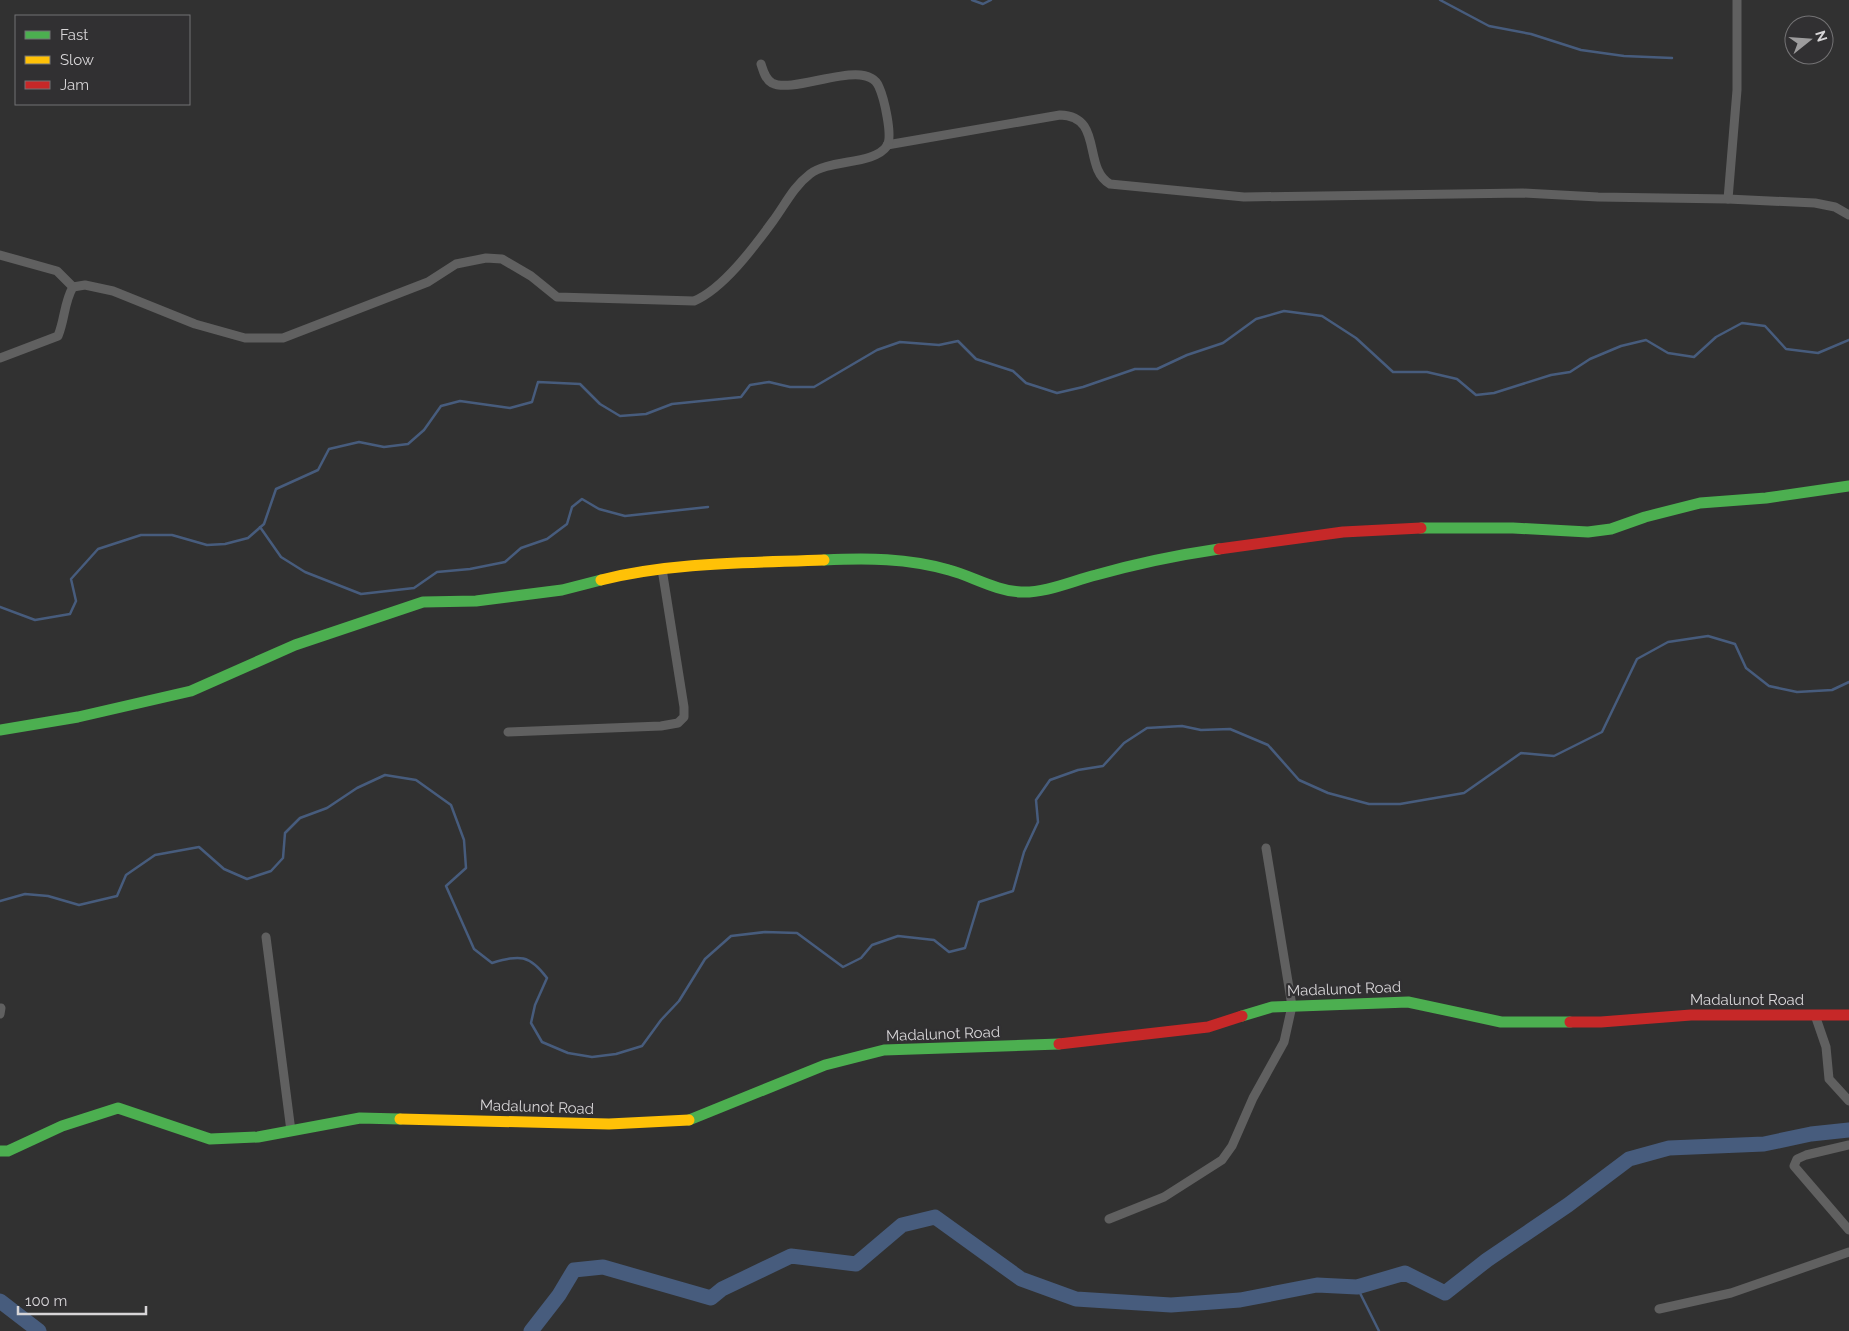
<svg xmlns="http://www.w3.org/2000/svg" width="1849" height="1331" viewBox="0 0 1849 1331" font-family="Raleway,sans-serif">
<rect width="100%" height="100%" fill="#313131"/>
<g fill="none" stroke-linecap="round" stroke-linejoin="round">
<g stroke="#475c7d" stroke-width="2.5">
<path d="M972 0 983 4 991 0"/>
<path d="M1440 0 1489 26 1531 34 1581 50 1624 56 1672 58"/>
<path d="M260 527 281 557 305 572 361 594 414 588 437 572 470 569 505 562 521 548 547 539 567 524 572 507 582 499 599 509 625 516 708 507"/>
<path d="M0 607 35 620 70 614 76 601 71 579 98 549 141 535H172L207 545 225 544 248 538 264 524 276 489 318 470 329 449 359 442 384 447 408 444 424 430 441 406 460 401 510 408 532 402 538 382 580 384 600 404 620 416 646 414 672 404 741 397 750 385 769 382 790 387H814L877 350 900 342 939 345 958 341 976 359 1013 371 1026 383 1057 393 1083 387 1135 369H1157L1187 355 1223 343 1256 319 1284 311 1322 316 1356 338 1393 372H1427L1457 379 1476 395 1494 393 1551 375 1570 372 1590 359 1621 346 1646 340 1668 353 1694 357 1716 337 1742 323 1765 326 1786 349 1818 353 1849 340"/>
<path d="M0 901 25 894 48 896 79 905 117 896 126 875 155 855 199 847 224 869 247 879 271 871 283 858 285 833 300 818 327 808 357 788 385 775 416 780 451 805 464 840 466 868 446 886 474 949 492 963C520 955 529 954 547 978L535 1005 531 1023 542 1042 568 1053 592 1057 616 1054 642 1046 661 1020 679 1001 705 959 731 936 765 932 797 933 843 967 861 958 872 945 898 936 934 940 949 952 965 948 979 902 1013 891 1024 852 1038 822 1036 800 1050 780 1078 770 1103 766 1124 743 1147 728 1182 726 1201 730 1230 729 1268 745 1299 780 1328 793 1369 804H1400L1464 793 1521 753 1554 756 1602 732 1637 659 1668 642 1708 636 1735 644 1746 668 1769 686 1797 692 1832 690 1849 682"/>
<path d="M1357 1287 1379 1331"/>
</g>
<g stroke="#475c7d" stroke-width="15">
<path d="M0 1301 39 1331"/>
<path d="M531 1331 559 1295 574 1270 603 1267 711 1298 722 1289 791 1256 856 1264 902 1225 935 1217 1021 1279 1076 1299 1171 1305 1240 1300 1317 1285 1357 1287 1405 1273 1445 1293 1487 1260 1568 1205 1629 1159 1669 1148 1764 1144 1811 1134 1849 1130"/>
</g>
<g stroke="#606060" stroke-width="9">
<path d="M887 145 1060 115C1104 116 1082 168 1110 184L1244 197 1523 193 1598 197 1728 199 1815 203 1835 207 1849 215"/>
<path d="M1728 199 1737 90V0"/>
<path d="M0 255 57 271 73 287"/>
<path d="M0 358 58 336C65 319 64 302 73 287L85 285 113 291 195 324 245 338H283L428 282 456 264 486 258 502 259 531 276 557 297 694 301C723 289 754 247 773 221 785 205 793 187 810 174 829 159 874 165 887 146 893 136 884 98 879 87 867 56 795 95 772 83 765 79 763 70 761 64"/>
<path d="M508 732 661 726 678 723 684 717V707L662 569"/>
<path d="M266 937 291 1131"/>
<path d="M0 1014 1 1008"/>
<path d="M1815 1015 1826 1047 1829 1079 1849 1101"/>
<path d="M1849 1145 1806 1155 1797 1159 1794 1166 1849 1230"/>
<path d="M1109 1219 1164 1197 1222 1160 1232 1146 1253 1098 1284 1042 1292 1006 1266 848"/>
<path d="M1659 1309 1731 1293 1849 1252"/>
</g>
<g stroke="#4caf50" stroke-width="11">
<path d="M1421 528H1513L1588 532 1611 529 1645 517 1700 503 1766 498 1849 486"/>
<path d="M824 560C867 558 907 558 949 570 972 576 996 591 1021 592 1046 593 1072 581 1096 575 1135 564 1178 555 1219 549"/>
<path d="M0 730 78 717 191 691 295 645 423 602 476 601 562 590 601 580"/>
<path d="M1242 1016 1272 1007 1408 1002 1501 1022H1570"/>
<path d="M689 1120 825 1065 884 1050 1059 1044"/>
<path d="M0 1151H8L62 1126 118 1108 210 1139 258 1137 360 1118 400 1119"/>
</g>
<g stroke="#ffc107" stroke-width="11">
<path d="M601 580C673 562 750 563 824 560"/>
<path d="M400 1119 609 1124 689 1120"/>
</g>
<g stroke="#c62828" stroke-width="11">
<path d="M1219 549 1343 532 1421 528"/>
<path d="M1570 1022H1601L1691 1015H1849"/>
<path d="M1059 1044 1208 1027 1242 1016"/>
</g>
</g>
<g text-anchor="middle" stroke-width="4.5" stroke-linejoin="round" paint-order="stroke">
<g font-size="15" fill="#d7d5d7" stroke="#313032">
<text transform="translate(1344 989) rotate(-2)" y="5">Madalunot Road</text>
<text x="1747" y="1005">Madalunot Road</text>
<text transform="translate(943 1034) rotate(-2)" y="5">Madalunot Road</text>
<text transform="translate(537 1107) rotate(2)" y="5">Madalunot Road</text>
</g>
</g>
<rect x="15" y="15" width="175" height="90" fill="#313032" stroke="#737274"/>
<rect x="25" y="31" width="25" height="8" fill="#4caf50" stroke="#737274"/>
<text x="60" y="40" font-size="15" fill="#d7d5d7">Fast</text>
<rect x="25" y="56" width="25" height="8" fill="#ffc107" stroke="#737274"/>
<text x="60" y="65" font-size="15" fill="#d7d5d7">Slow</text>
<rect x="25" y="81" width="25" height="8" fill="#c62828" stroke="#737274"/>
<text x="60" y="90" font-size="15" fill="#d7d5d7">Jam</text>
<g transform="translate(1809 40) rotate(73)"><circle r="24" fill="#313032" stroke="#737274"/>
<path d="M0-4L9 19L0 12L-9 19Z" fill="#9d9c9d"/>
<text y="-8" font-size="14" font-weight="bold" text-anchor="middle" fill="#d7d5d7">N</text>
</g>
<path d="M18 1306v8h128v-8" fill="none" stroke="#d7d5d7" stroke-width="2.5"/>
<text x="25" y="1306" font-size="15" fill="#d7d5d7" stroke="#313032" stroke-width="4" paint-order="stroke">100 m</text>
</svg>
